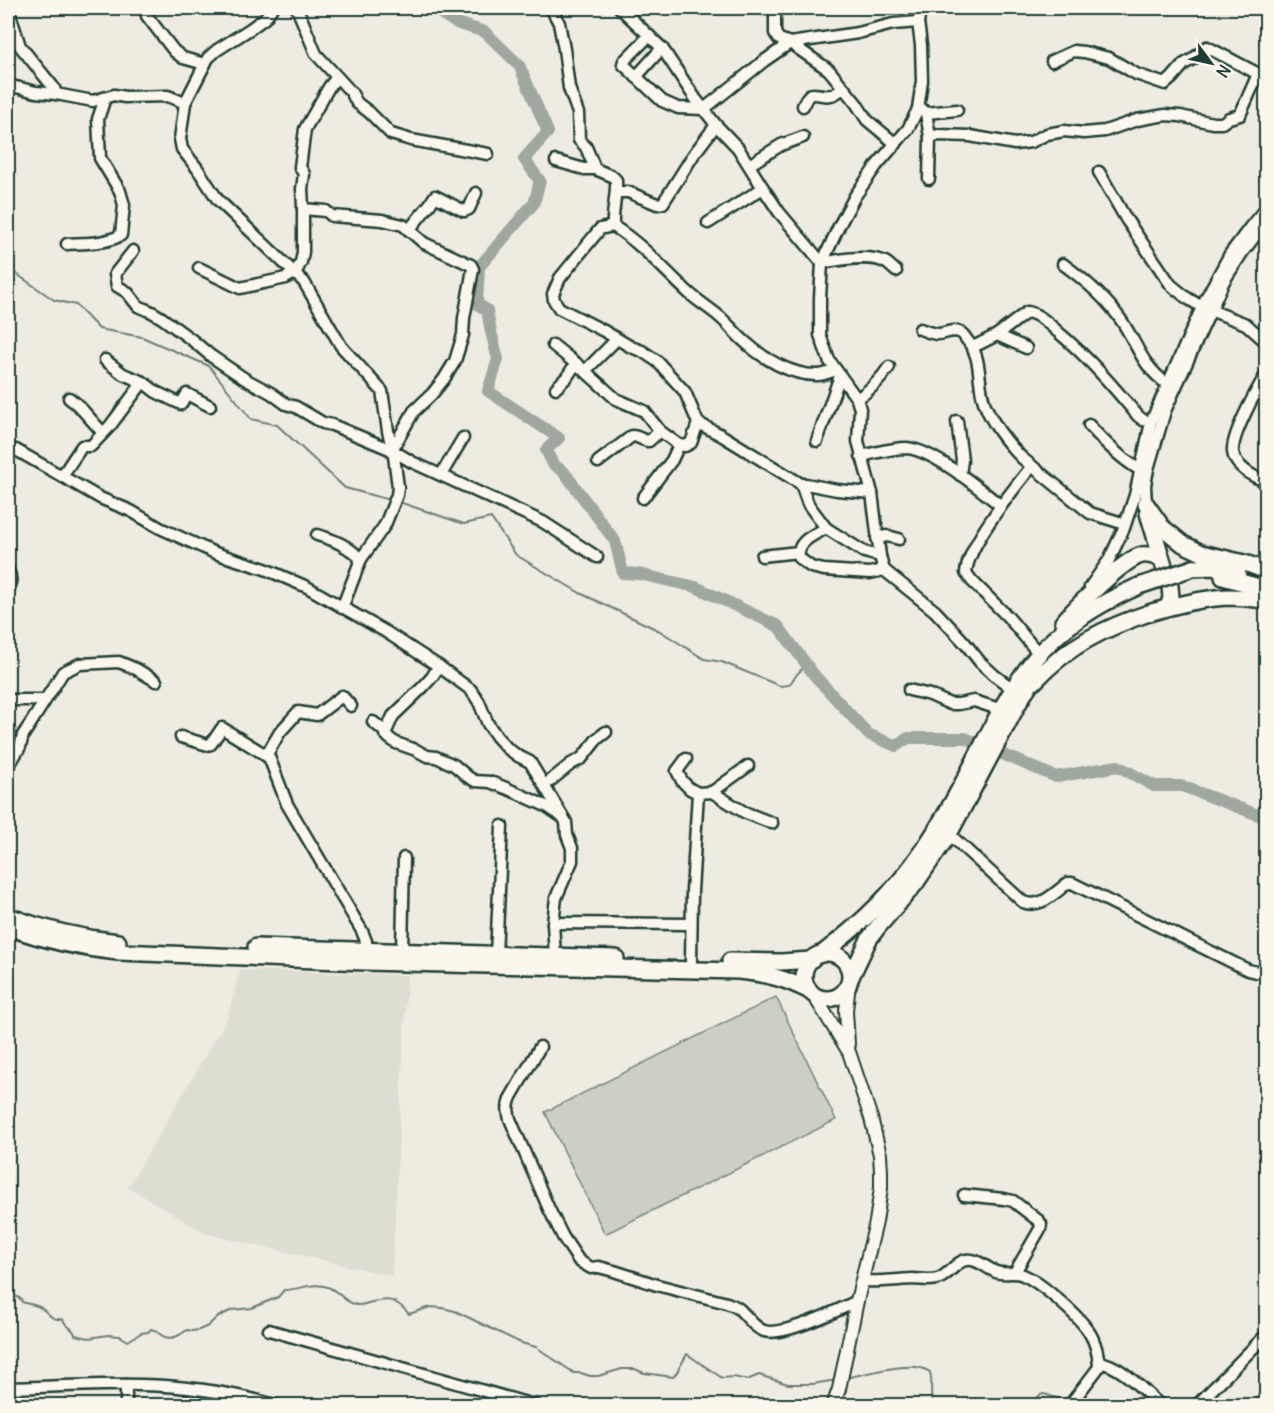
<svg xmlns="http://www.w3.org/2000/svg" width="1274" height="1413" viewBox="0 0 1274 1413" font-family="Delius,sans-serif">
<rect width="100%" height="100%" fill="#eeece1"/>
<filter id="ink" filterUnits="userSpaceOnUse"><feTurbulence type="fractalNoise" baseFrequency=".0167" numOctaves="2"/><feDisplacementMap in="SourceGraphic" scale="12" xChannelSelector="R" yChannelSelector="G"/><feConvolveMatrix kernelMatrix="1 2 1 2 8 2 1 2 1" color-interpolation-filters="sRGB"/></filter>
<g filter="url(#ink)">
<path fill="#ddddd2" d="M240 970 407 975 392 1276 207 1234 128 1187 227 1019Z"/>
<path fill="#cbcfc4" stroke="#75867c" stroke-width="1.5" d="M776 997 836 1120 605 1234 545 1112Z"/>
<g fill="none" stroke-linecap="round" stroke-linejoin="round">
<g stroke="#6c7d74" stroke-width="2">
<path d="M8 268 54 300 76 305 99 329 142 337 209 366 251 419 277 425 345 488 390 500"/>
<path d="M399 502 464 524 491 518 516 555 580 593 660 631 704 659 722 662 780 686 789 685 798 673 807 665"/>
<path d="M8 1292 21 1299 22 1302C27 1304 32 1304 37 1306 49 1310 48 1321 63 1319 66 1329 73 1326 75 1335L89 1338 108 1335 120 1336 128 1341 141 1333 148 1332 151 1329C160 1332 153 1329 160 1334 169 1342 179 1336 187 1330L192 1331 199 1330 208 1326 216 1318 232 1310 252 1308 278 1297 284 1290C300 1290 315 1281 330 1288 339 1292 345 1302 354 1304 358 1306 363 1305 368 1303 388 1298 395 1298 409 1314L430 1307 442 1308 455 1311 521 1343 536 1347 574 1373H581L590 1376H598L622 1369H635L644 1373 673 1377 677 1372 687 1354 722 1378 734 1377 747 1380 759 1375 788 1384H812L837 1380"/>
<path d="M845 1378C864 1374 904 1363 921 1368 923 1368 928 1371 930 1372 933 1383 929 1394 933 1406"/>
<path d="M1081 1398H1096L1110 1406"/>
<path d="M1030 1406 1040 1395 1044 1394 1060 1399 1070 1398"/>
<path d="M1249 1406 1255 1403 1261 1390 1266 1387"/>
</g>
<path stroke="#9fa89f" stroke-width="12" d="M432 8 456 23 485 32 519 65 548 132 524 159 540 181 534 203 479 267 477 304 487 310 491 332 498 359 488 391 559 438 546 450 553 464 564 472 615 541 623 573 639 574 696 587 778 626 815 676 868 734 896 746 908 738H965L1056 777 1118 766 1154 786H1182L1266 818"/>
<g stroke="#1f3d34" stroke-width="15">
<g id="minor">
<path d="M8 8 20 46 54 88 56 94 93 101 114 95 125 97 168 96 185 103"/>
<path d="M150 8 147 16 174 51 183 58 205 64"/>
<path d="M272 8 265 18 250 29 217 50 208 58 185 103 180 139 182 149 197 168 218 200 304 282 341 346 382 391 388 431 394 456 398 487 397 495 385 525 361 559 342 608"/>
<path d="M297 8 316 54 351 92 357 103 369 112 391 134 411 140 488 154"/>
<path d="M551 8 559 23 564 49 569 88 578 113 579 140 586 147 595 169 612 176 616 180C617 195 612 210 613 226 642 244 664 270 689 293 699 302 711 309 721 318 729 325 736 334 744 341 762 358 792 376 818 375 824 375 830 372 836 370"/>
<path d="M620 8 662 48 695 98 716 125 738 148 763 188 779 212 822 263C838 260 869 254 885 262 889 264 892 268 896 271"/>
<path d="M775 8V33L779 39 790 43 829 70 856 103 867 120 896 144"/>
<path d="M921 8 918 22 921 45 922 81 918 109 908 129 877 165 855 196 840 224 822 263 820 298V335L829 360 857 399 860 409 858 441 872 493 880 556 884 570 935 611 965 643 980 662 994 675 1013 689"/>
<path d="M649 36 624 61 623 64 662 101 678 108 704 109 764 61 790 43 858 33 893 24 918 22"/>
<path d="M1052 61 1074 51 1084 52 1109 58 1136 74 1165 84 1172 78 1184 64 1193 59 1207 47 1266 78"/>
<path d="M636 77 662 48"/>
<path d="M8 85 36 92 56 94"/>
<path d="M803 106C811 85 815 98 831 95 835 95 840 90 843 88"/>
<path d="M918 109 923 110 926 113 930 137 938 135 970 136 1015 144 1031 142 1047 134 1064 131 1084 133 1105 131 1137 120 1165 115 1180 116 1213 123H1222L1229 118 1240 115 1258 74"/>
<path d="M926 113 957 110"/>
<path d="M556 161 584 169H595"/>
<path d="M749 165 781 145 803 137"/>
<path d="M1099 172 1126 219 1171 285 1187 298 1202 307"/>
<path d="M929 179 930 137"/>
<path d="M617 192H628L657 204 663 203 694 154 716 125"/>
<path d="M303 209 326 211 332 216 382 220 403 225 424 243 471 265 473 269 464 318 463 335 455 361 444 379 432 394 414 411 392 450"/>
<path d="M708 223 763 188"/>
<path d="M613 226 600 229 569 267 560 278 553 294 554 300 559 308 604 331 631 347 642 351 657 361 685 392 698 423 721 435 801 484H806L837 490 872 493"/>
<path d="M409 230 430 204 435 196 464 211 469 209 476 193"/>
<path d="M67 244C84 243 106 244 121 235L124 205 120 191 100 158 98 119 105 98"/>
<path d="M133 251 115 274 117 286 127 292 138 306 152 312 162 318 192 340 211 356 245 379 271 393 286 404 296 407 323 423 332 425 392 450 412 462 543 522 597 557"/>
<path d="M1063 264C1085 280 1106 298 1121 320 1138 345 1141 365 1167 384"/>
<path d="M199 268 240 288 277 280 286 278 296 272 301 262 303 252V207L302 189 304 174 300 167 305 129 329 87 337 77"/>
<path d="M1210 310 1246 324 1266 342"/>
<path d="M920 329C926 331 933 334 938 334 945 334 954 328 961 333 963 334 965 337 967 340 984 360 976 382 985 405 993 425 1008 444 1022 458L1090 513 1125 524"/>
<path d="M997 335 1026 348"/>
<path d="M553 345 585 371 616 399 644 411 660 431 679 445 685 446 691 443 698 423"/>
<path d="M973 347 997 335 1027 312C1039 314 1049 324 1058 332 1088 357 1113 386 1138 416L1143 420 1151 422"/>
<path d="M105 360 123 374 143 382 156 392 181 404 187 394 210 406"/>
<path d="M585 371 617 339"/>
<path d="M1266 375C1257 389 1231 436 1233 452 1234 466 1254 478 1266 481"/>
<path d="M556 388 567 377 576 363"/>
<path d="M69 398 78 405 103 433"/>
<path d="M857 399C870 390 880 381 889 367"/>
<path d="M957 421 962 460 960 475"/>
<path d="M1089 425C1104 442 1120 458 1140 470"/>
<path d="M817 441 840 376"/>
<path d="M8 452 16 450 100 498 131 511 160 528 215 553 265 569 307 587 386 632 440 667 471 690 479 702 488 724 497 737 507 748 518 756 530 762 566 822 567 835 572 848V861L556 898 553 923 555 956"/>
<path d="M861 456C875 453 892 448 907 448 933 450 980 489 1001 506"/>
<path d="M598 462 632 436C639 436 643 441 649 441L660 431"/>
<path d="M1032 466C1013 490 968 544 966 573L972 581 1008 617 1039 654"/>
<path d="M441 475 463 438"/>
<path d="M62 476 82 446H91L110 426 143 382"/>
<path d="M801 484 808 504 826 528 864 552 880 556"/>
<path d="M643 498 672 460 679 445"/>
<path d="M1146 504 1145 485 1148 469 1165 411 1224 281 1242 253 1266 222"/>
<path d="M826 528C813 536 796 541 799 558L811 567 824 570 870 573 884 570"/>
<path d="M317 535C335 540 348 546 361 559"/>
<path d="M877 538 887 536 899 539"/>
<path d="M762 556 798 552"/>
<path d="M8 570C11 576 11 584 8 591"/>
<path d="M1090 587 1109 560 1124 528 1135 495 1151 422 1206 298 1230 254 1251 226 1266 208"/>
<path d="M909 690 930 695 950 704H959L974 701 1002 710"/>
<path d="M8 700H45"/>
<path d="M373 722 382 729 389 738 396 743 416 750 427 756 436 757 454 765 468 777 475 781 490 782 506 788 548 807 561 816"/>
<path d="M385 734 393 716 423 687 432 677 439 666"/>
<path d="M181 737 208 745 211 744 222 728 269 757 287 804 362 931 366 941V956"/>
<path d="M266 756 280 732 298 712 317 715 342 696 351 706"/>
<path d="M686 759 677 771 682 781 690 789 698 793 712 792 744 812 772 823"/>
<path d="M8 767 20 747 23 735 29 726 63 672 80 664 119 662 136 669 156 681"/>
<path d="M545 785 571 764 582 758 597 739 606 732"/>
<path d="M712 792 748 766"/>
<path d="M949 834 1023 902C1041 909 1054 893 1068 883H1072L1248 970 1266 974"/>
<path d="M553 923 690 924"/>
<path d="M402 951 404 858"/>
<path d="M496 955 502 826"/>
<path d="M691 961 692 891 698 793"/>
<path d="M540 1047 511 1097C507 1106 508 1111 510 1119L549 1209 563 1237 579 1261 591 1268 599 1267 614 1271 657 1285 727 1303C731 1305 736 1306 739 1309 747 1316 754 1328 764 1331 782 1337 839 1310 857 1301"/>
<path d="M964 1195 1004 1199 1013 1201 1039 1221 1041 1224 1040 1229 1015 1272"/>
<path d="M862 1281C879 1282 895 1280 912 1279 922 1279 931 1282 940 1278 949 1274 957 1261 966 1260 977 1258 986 1268 996 1272 1004 1275 1014 1271 1023 1275 1039 1281 1080 1317 1089 1332 1095 1341 1099 1356 1099 1367L1069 1406"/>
<path d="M269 1330 537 1406"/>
<path d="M1099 1362C1123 1366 1142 1390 1161 1406"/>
<path d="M8 1388C52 1387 97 1384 141 1385 188 1386 234 1393 278 1406"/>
<path d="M126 1406V1385"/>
<path d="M1196 1406 1266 1335"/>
</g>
</g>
<g stroke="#1f3d34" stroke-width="16">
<g id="major">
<path d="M813 994 849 1052 871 1118 880 1155 881 1171V1188L876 1222 857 1301 839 1389 833 1406"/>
<path d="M848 1044 846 1011 849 983"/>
</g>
</g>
<g stroke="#1f3d34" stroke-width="20">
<g id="highway">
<path d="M1146 504 1162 527 1183 544 1202 553 1248 564 1266 571"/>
<path d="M1148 513 1170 586 1171 598 1168 607"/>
<path d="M1193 568 1213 567 1238 572"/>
<path d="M1223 577 1266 589"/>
<path d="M1063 622C1076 607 1124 559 1142 555 1148 554 1154 556 1160 558"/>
<path d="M1034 682C1067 646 1106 627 1152 612 1177 605 1203 598 1230 597 1242 597 1254 599 1266 600"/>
<path d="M8 916C43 929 81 938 118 942"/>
<path d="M8 927C44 940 80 948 118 952L366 962 738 971C768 974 784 978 810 991"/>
<path d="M256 947 616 958"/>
<circle cx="827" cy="976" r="23"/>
<path d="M822 954C862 923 895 892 923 850 946 817 965 780 983 744 999 713 1015 681 1038 655 1065 624 1102 602 1139 586"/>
<path d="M730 961 781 962 811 960"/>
<path d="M850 979 869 939 877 928 915 884 949 834 1018 704 1038 670"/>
</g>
</g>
<use href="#minor" stroke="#fbf7ec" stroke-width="10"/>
<use href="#major" stroke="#fbf7ec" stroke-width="12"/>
<use href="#highway" stroke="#fbf7ec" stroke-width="15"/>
<g stroke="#1f3d34" stroke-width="20" stroke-linecap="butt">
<path id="highway-bridge" d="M1139 586 1193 568"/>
</g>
<use href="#highway-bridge" stroke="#fbf7ec" stroke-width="15"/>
</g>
</g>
<rect width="1274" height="1413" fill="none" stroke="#fbf7ec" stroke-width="30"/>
<rect x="15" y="15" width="1244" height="1383" fill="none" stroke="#1f3d34" stroke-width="2" filter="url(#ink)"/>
<g transform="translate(1211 63) rotate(123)" stroke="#fbf7ec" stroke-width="4.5" paint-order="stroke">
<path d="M0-4.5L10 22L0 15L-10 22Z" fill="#1f3d34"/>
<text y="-9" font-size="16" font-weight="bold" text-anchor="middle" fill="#1f3d34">N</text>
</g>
</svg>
